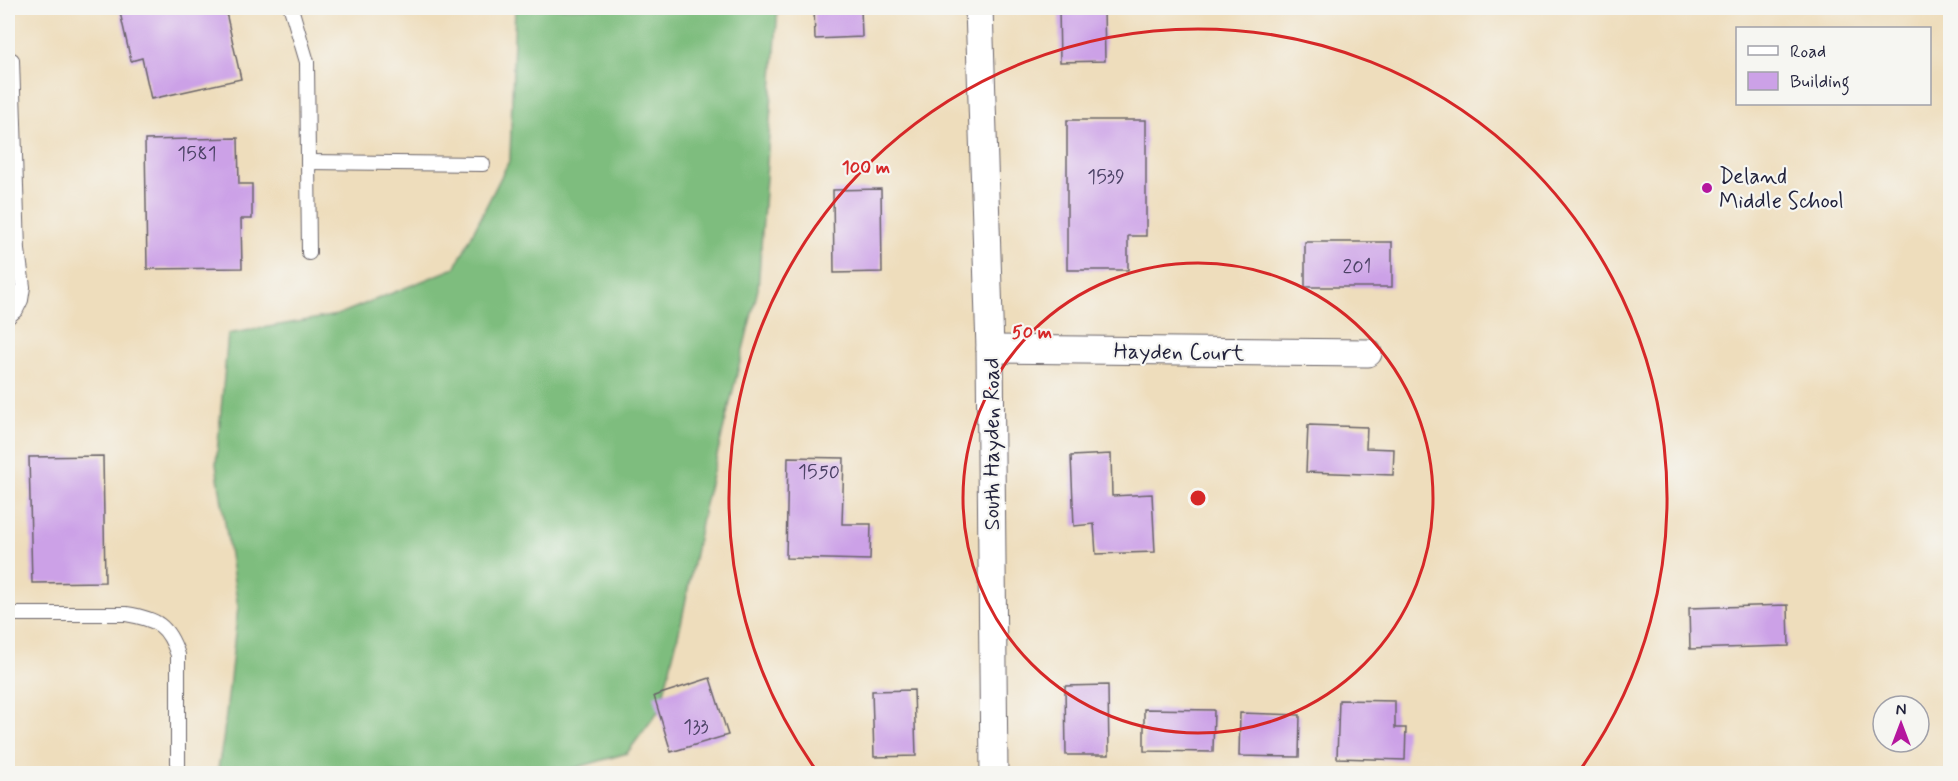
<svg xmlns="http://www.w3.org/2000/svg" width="1958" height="781" viewBox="0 0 1958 781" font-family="Mynerve,sans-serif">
<rect width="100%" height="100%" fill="#f6f6f2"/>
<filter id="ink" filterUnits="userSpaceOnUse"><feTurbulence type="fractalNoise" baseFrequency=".0167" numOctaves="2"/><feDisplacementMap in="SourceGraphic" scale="12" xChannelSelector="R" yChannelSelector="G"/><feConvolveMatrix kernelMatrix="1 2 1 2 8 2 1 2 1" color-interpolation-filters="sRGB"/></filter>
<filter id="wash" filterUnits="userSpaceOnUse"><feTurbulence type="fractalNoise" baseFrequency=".008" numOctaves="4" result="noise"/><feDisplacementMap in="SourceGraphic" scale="24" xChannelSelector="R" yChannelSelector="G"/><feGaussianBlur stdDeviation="1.35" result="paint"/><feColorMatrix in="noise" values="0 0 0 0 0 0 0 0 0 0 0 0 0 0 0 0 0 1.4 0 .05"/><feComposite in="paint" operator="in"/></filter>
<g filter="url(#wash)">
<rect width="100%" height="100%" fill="#eeddbc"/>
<path fill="#7ebd7e" stroke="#50705c" stroke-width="1.5" d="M515 8H778L758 289 704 508 682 619 660 709 627 753 558 773 217 774 223 741 238 607 216 464 228 334 337 315 455 268 510 159Z"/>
<g id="blocks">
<g fill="#cca1e7">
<path d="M119 8H225L241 79 151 99 142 58 131 61Z"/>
<path d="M814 8H861L862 37 815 39Z"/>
<path d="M1059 8H1104L1105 61 1060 62Z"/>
<path d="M1067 120H1146V236H1128V270H1067Z"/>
<path d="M238 138 239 184H252V219H241L242 268 147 269 145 140Z"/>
<path d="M881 189 882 272 834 273 833 190Z"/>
<rect x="1305" y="242" width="87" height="45"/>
<path d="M1308 425 1367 427 1366 448 1394 449 1393 475 1306 472Z"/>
<path d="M1111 454 1112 496 1152 494 1155 552 1096 554 1094 524 1074 526 1071 456Z"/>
<path d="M103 456 105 582 32 583 29 457Z"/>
<path d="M788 457 844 458 842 524H871L870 560 786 558Z"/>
<path d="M1788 605 1789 646 1690 649 1689 608Z"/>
<path d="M710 678 728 735 671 752 654 696Z"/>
<path d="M1108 685 1109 755H1066L1065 686Z"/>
<path d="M914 690 916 756 874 757 872 691Z"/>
<path d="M1339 700 1395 701V728H1406L1405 760 1337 758Z"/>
<path d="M1144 709 1214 710 1213 752 1144 751Z"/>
<path d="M1240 713 1300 715 1299 757 1239 756Z"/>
</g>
</g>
</g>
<g filter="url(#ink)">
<use href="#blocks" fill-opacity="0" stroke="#696368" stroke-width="1.5"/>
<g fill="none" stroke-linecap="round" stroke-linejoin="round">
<g stroke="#696368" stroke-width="16">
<g id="service">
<path d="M291 8 307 62 309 253"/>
<path d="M8 60H12L18 250 23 287 21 300 16 310 8 317"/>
<path d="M308 162 483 164"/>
<path d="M8 614H126C157 619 168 625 178 655V774"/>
</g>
</g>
<g stroke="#696368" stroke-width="29">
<g id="minor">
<path d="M979 8 990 349 994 774"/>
<path d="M990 349 1368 353"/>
</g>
</g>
<use href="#service" stroke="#fff" stroke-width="14"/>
<use href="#minor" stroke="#fff" stroke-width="27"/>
</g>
</g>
<g fill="none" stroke="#d62828" stroke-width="3">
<circle cx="1198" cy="498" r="235"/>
<path d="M816 770A469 469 0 1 1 1580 770"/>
</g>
<circle fill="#b5179e" stroke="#f6f6f2" stroke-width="2" cx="1707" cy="188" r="6"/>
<g text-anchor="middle" stroke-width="4.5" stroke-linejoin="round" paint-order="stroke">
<g font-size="20" fill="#4c4266">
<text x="197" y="160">1581</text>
<text x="1106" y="183">1539</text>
<text x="1357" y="273">201</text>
<text x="819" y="478">1550</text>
<text x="696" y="733">133</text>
</g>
<g font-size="22" fill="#22223b" stroke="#f6f6f2" text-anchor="start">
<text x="1719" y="183">Deland<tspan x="1719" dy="25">Middle School</tspan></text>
</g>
<g font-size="22" fill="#22223b" stroke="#f6f6f2">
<text transform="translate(1179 351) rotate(1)" y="8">Hayden Court</text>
<text transform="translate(991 444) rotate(-90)" y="8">South Hayden Road</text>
</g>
</g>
<circle cx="1198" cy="498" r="9" fill="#d62828" stroke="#f6f6f2" stroke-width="3"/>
<g font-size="18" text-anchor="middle" font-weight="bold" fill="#d62828" stroke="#f6f6f2" stroke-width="4.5" stroke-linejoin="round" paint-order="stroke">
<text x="866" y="173">100 m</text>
<text x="1032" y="338">50 m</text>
</g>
<rect width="1958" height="781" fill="none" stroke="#f6f6f2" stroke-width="30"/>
<rect x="1736" y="27" width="195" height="78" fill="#f6f6f2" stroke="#a1a1a9" stroke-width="1.5"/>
<rect x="1748" y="46" width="30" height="9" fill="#ffffff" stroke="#a1a1a9" stroke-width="1.5"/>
<text x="1790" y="57" font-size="18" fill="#22223b">Road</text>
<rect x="1748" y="72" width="30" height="18" fill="#cca1e7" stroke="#a1a1a9" stroke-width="1.5"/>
<text x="1790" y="87" font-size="18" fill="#22223b">Building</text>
<g transform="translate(1901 724)"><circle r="28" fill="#f6f6f2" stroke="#a1a1a9" stroke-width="1.5"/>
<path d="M0-4.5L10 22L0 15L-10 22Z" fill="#b5179e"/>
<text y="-9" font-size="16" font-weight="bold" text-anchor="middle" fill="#22223b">N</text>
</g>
</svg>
